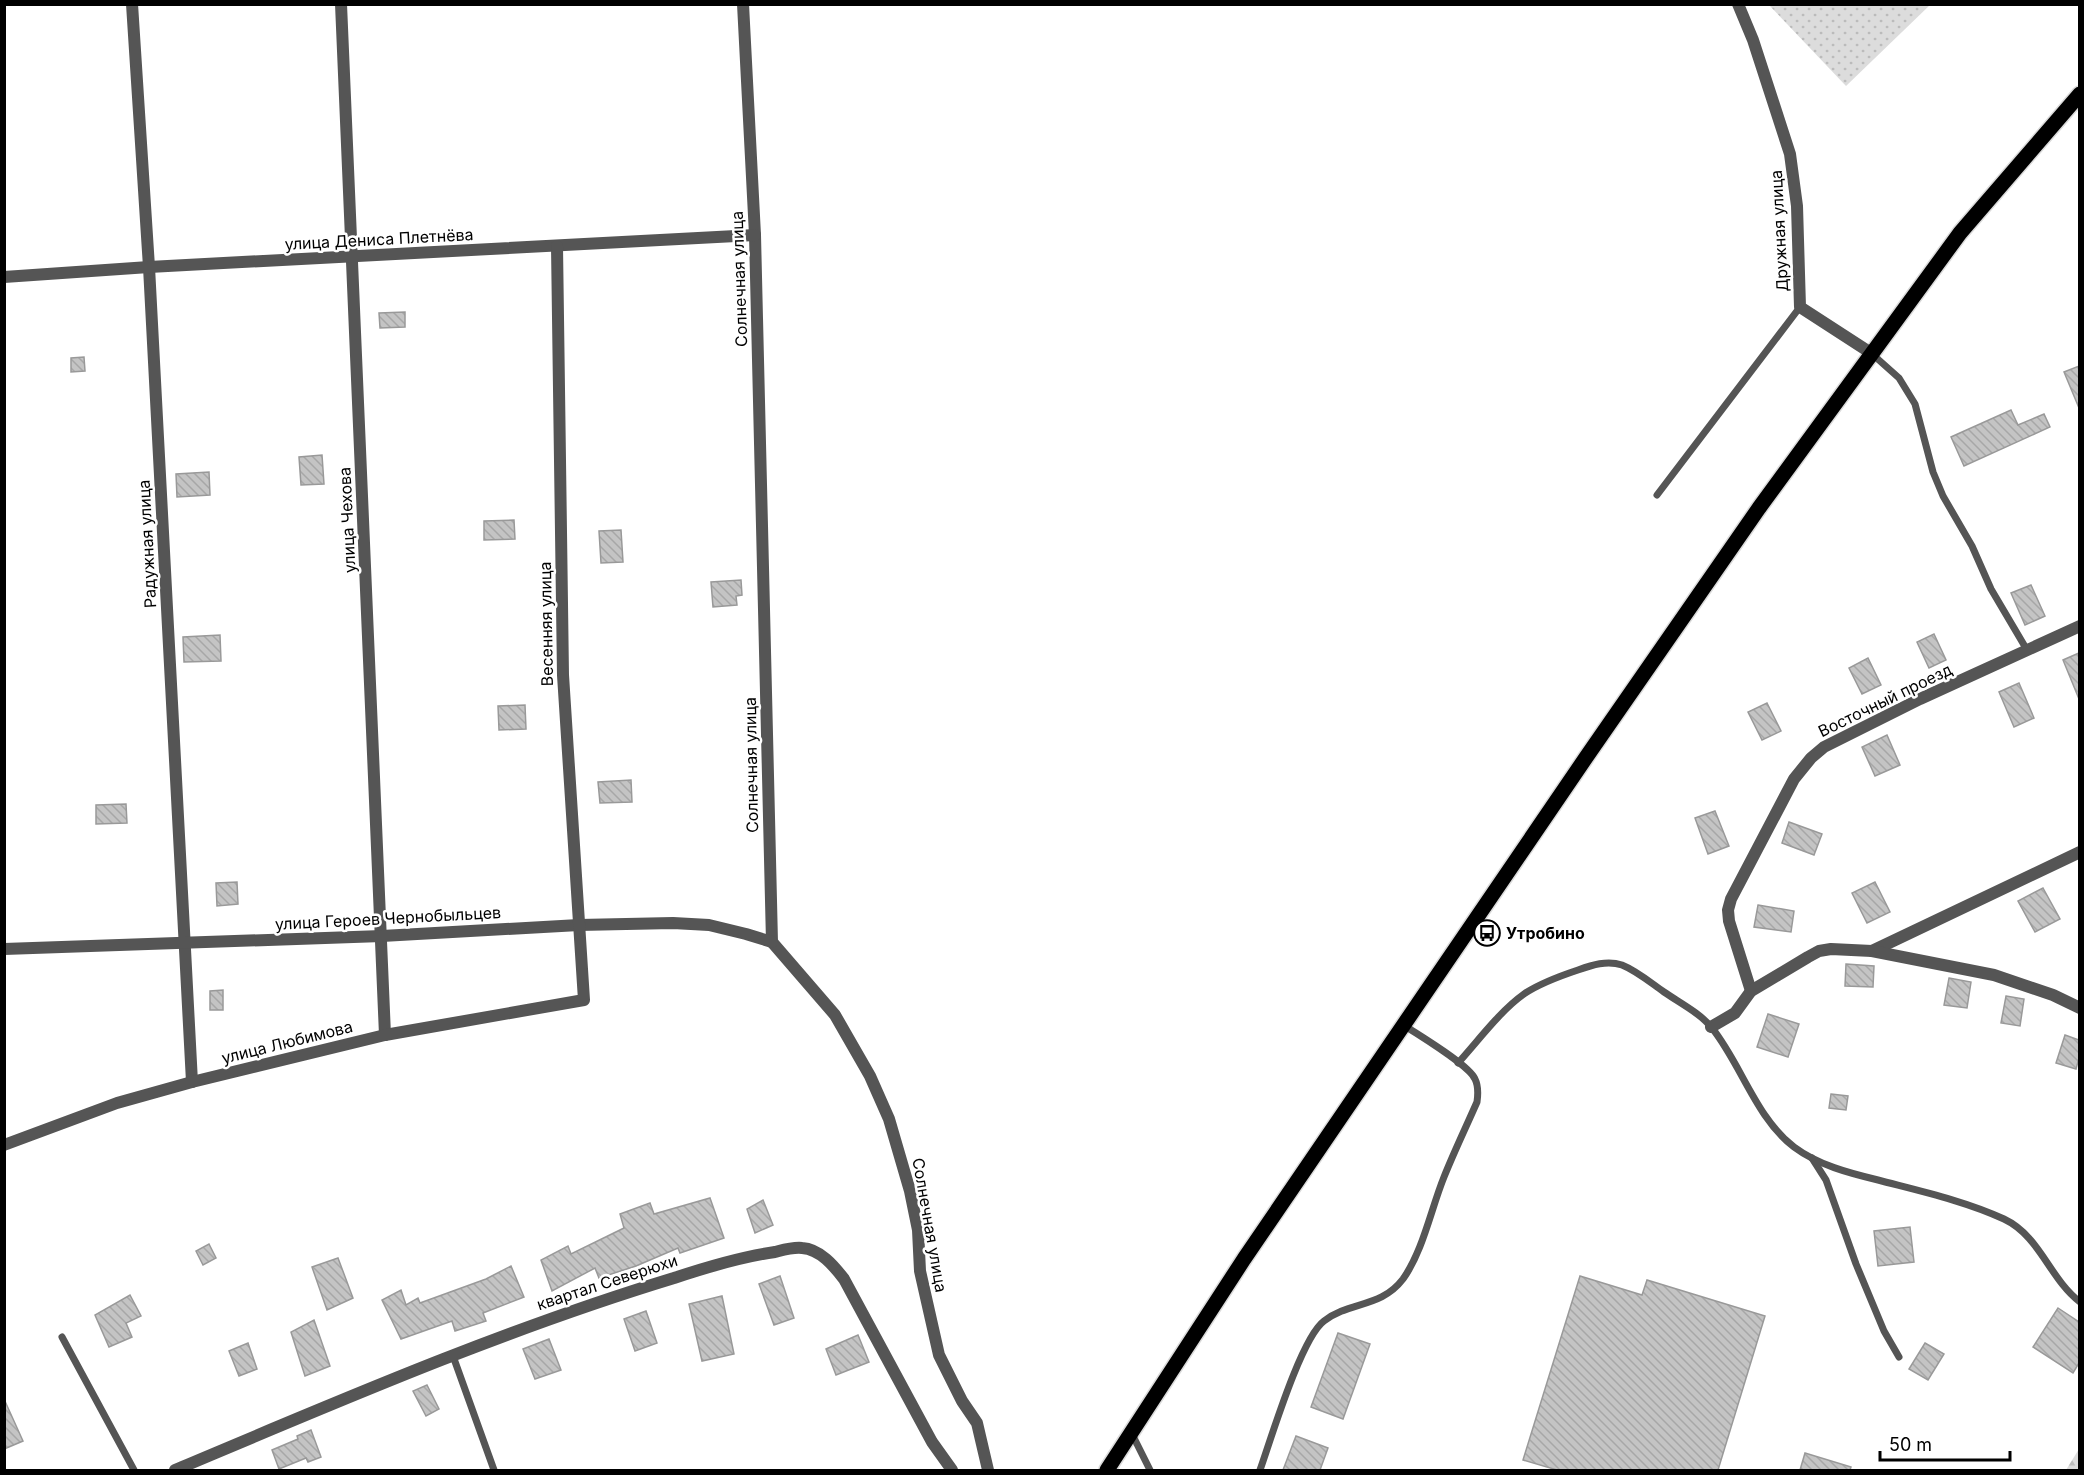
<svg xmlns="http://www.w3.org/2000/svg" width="2084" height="1475" viewBox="0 0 2084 1475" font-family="Inter,sans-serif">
<defs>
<pattern id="grass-dots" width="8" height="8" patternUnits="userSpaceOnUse" patternTransform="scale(1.5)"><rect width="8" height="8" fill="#dcdcdc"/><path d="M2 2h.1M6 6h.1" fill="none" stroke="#bbb" stroke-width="1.8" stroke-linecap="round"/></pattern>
<pattern id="forest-firs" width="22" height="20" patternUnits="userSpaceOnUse" patternTransform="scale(1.5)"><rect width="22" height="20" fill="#dcdcdc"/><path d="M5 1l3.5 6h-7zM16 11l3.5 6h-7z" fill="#bbb"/></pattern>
<pattern id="building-back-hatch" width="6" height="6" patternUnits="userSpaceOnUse" patternTransform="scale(1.5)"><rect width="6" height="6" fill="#c4c4c4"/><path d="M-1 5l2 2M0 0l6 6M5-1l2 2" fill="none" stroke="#a7a7a7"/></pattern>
</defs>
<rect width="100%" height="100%" fill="#fff"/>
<path fill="url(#grass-dots)" d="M1769 5H1930L1846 86Z"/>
<path fill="url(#forest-firs)" d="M2079 1449V1470H2066Z"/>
<g fill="url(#building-back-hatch)" stroke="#999" stroke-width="1.5">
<path d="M405 312V327L380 328 379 313Z"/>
<path d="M84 357 85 371 71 372V358Z"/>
<path d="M2079 366V408L2064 372Z"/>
<path d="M2011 410 2018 425 2044 414 2050 427 1964 466 1951 437Z"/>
<path d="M322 455 324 484 301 485 299 457Z"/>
<path d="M209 472 210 495 177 497 176 474Z"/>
<path d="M514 520 515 539 484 540V521Z"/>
<path d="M621 530 623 562 601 563 599 531Z"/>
<path d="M741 580 742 595 736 596 737 605 713 607 711 582Z"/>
<path d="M2031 585 2045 616 2025 625 2011 593Z"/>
<path d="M1934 634 1946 660 1929 668 1917 642Z"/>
<path d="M220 635 221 661 184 662 183 637Z"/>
<path d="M2079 653V699L2063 660Z"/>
<path d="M1868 658 1881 685 1862 694 1849 668Z"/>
<path d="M2019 683 2034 718 2014 727 1999 692Z"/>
<path d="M1767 703 1781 731 1762 740 1748 712Z"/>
<path d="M525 705 526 729 499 730 498 706Z"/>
<path d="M1887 735 1900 765 1875 776 1862 747Z"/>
<path d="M631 780 632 802 600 803 598 782Z"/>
<path d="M126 804 127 823 96 824V805Z"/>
<path d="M1715 811 1729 846 1708 854 1695 818Z"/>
<path d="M1789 822 1822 834 1814 855 1782 843Z"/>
<path d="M237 882 238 904 217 906 216 883Z"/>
<path d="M1875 882 1890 912 1867 923 1852 893Z"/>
<path d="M2043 888 2060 919 2035 932 2018 901Z"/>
<path d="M1758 905 1794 911 1791 932 1754 927Z"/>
<path d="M1846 964 1874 966 1873 987 1845 986Z"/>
<path d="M1949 978 1971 982 1967 1008 1944 1005Z"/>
<path d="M223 990V1010H210V991Z"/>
<path d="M2006 996 2024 999 2020 1026 2001 1023Z"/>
<path d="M1768 1014 1799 1024 1788 1057 1757 1047Z"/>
<path d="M2065 1035 2079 1040V1058L2076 1069 2056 1063Z"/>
<path d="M1831 1094 1848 1096 1846 1110 1829 1108Z"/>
<path d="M710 1198 724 1238 680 1253 678 1248 636 1266 599 1278 595 1268 552 1291 541 1260 568 1246 571 1254 624 1228 620 1214 650 1203 654 1214Z"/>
<path d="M763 1200 773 1225 755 1233 747 1209Z"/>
<path d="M1910 1227 1914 1262 1878 1266 1874 1231Z"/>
<path d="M209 1244 216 1258 203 1265 196 1251Z"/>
<path d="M338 1258 353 1298 327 1310 312 1267Z"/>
<path d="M511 1266 524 1297 483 1313 486 1321 455 1331 452 1321 401 1339 382 1300 401 1290 406 1305 418 1298 420 1303 486 1279Z"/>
<path d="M780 1276 794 1318 774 1325 759 1284Z"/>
<path d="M1580 1276 1642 1295 1647 1280 1765 1316 1718 1470H1557L1523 1460Z"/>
<path d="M130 1295 141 1316 126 1323 132 1337 109 1347 95 1315Z"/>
<path d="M722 1296 734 1354 702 1361 689 1304Z"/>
<path d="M2058 1308 2079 1322V1363L2073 1373 2033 1347Z"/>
<path d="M646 1311 657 1343 635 1351 624 1319Z"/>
<path d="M314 1320 330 1366 305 1376 291 1332Z"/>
<path d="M1338 1333 1370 1344 1343 1419 1311 1407Z"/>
<path d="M858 1335 869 1362 836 1375 826 1349Z"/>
<path d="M549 1339 561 1370 535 1379 523 1349Z"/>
<path d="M248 1343 257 1369 239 1376 229 1351Z"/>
<path d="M1925 1343 1944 1354 1928 1380 1909 1369Z"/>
<path d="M427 1385 439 1409 426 1416 413 1391Z"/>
<path d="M4 1399 23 1441 4 1449Z"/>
<path d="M311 1430 321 1457 308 1462 306 1458 279 1469 272 1450 298 1439 297 1436Z"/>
<path d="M1296 1436 1328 1448 1320 1470H1283Z"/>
<path d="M1805 1453 1851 1467 1850 1470H1800Z"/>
</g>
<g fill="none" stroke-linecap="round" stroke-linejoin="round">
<g stroke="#dbdbdb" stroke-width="18">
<path id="primary" d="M1107 1470 1244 1259 1587 756 1759 508 1960 233 2080 94"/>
</g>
<g stroke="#555" stroke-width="7">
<path d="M1871 353 1899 378 1915 404 1933 472 1943 496 1972 546 1991 589 2027 650"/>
<path d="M1657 495 1800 307"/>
<path d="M1458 1063C1478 1041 1500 1011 1524 994 1540 983 1560 976 1578 970 1592 965 1607 960 1622 965 1637 971 1651 983 1664 992 1680 1003 1700 1013 1712 1028 1741 1064 1756 1118 1794 1147 1818 1165 1849 1173 1878 1180 1920 1191 1965 1201 2004 1219 2040 1236 2049 1278 2080 1302"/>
<path d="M1812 1158 1826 1180 1856 1264 1884 1331 1899 1357"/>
<path d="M62 1337 134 1470"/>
<path d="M453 1356 494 1470"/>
<path d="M1132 1434 1150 1470"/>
<path d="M1260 1470C1271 1439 1301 1338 1324 1321 1350 1301 1381 1308 1403 1279 1423 1251 1431 1209 1444 1177 1454 1152 1466 1127 1477 1102 1478 1095 1479 1087 1475 1079 1469 1065 1420 1036 1405 1026"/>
</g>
<g stroke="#555" stroke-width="12">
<path d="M132 4 149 267 192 1082"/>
<path d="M341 4 385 1035"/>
<path d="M743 4 755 235 772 942 835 1015 870 1076 889 1119 910 1191 918 1230 920 1271 939 1355 962 1401 977 1423 988 1470"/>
<path d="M1738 4 1753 40 1790 154 1797 206 1800 307 1871 353"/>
<path d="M4 277 149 267 755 235"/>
<path d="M4 949 382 936 579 925 673 923 709 925 746 934 772 942"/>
<path d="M1872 951 2080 852"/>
<path d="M1751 991 1729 921 1728 910 1731 899 1794 779 1811 758 1824 747 1920 699 2080 626"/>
<path d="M1711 1027 1735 1013 1751 991 1808 957 1819 951 1831 949 1872 951 1994 975 2053 995 2080 1008"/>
<path d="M4 1145 117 1103 192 1082 385 1035 584 1000 563 675 557 246"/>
<path d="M175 1470C339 1401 503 1330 674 1278 707 1267 740 1257 775 1252 783 1250 793 1247 802 1248 820 1249 834 1266 844 1279L932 1442 952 1470"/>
</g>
<use href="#primary" stroke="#000" stroke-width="15"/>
</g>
<defs>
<g id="bus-ring" transform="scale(1.35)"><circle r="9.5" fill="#fff" stroke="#000" stroke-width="1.5"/><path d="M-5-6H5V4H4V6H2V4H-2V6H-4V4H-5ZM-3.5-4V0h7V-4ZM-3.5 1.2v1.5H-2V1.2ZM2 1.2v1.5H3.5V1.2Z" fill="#000"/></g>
</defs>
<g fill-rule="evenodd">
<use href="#bus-ring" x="1487" y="933"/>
</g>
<g text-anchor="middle" stroke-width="5" stroke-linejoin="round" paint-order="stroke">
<g font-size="16" fill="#000" stroke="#fff">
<text transform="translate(1779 231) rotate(-93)" y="6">Дружная улица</text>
<text transform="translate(379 239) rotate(-3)" y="6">улица Дениса Плетнёва</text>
<text transform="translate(739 279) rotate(-92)" y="6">Солнечная улица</text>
<text transform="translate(347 520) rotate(-93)" y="6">улица Чехова</text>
<text transform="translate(147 544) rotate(-93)" y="6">Радужная улица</text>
<text transform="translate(546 624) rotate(-91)" y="6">Весенняя улица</text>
<text transform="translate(1885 700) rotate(-26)" y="6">Восточный проезд</text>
<text transform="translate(751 765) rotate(-91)" y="6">Солнечная улица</text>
<text transform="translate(388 918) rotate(-3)" y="6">улица Героев Чернобыльцев</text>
<text transform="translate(287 1042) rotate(-14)" y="6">улица Любимова</text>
<text transform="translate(930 1225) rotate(80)" y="6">Солнечная улица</text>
<text transform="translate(607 1282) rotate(-18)" y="6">квартал Северюхи</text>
</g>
<g font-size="16" font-weight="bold" fill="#000" stroke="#fff" text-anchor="start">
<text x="1506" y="939">Утробино</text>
</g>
</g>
<rect width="2084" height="1475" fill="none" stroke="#000000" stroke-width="12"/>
<path d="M1880 1451v9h130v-9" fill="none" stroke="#000000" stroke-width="3"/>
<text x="1889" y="1451" font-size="18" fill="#000000" stroke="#ffffff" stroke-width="4.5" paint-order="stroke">50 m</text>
</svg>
